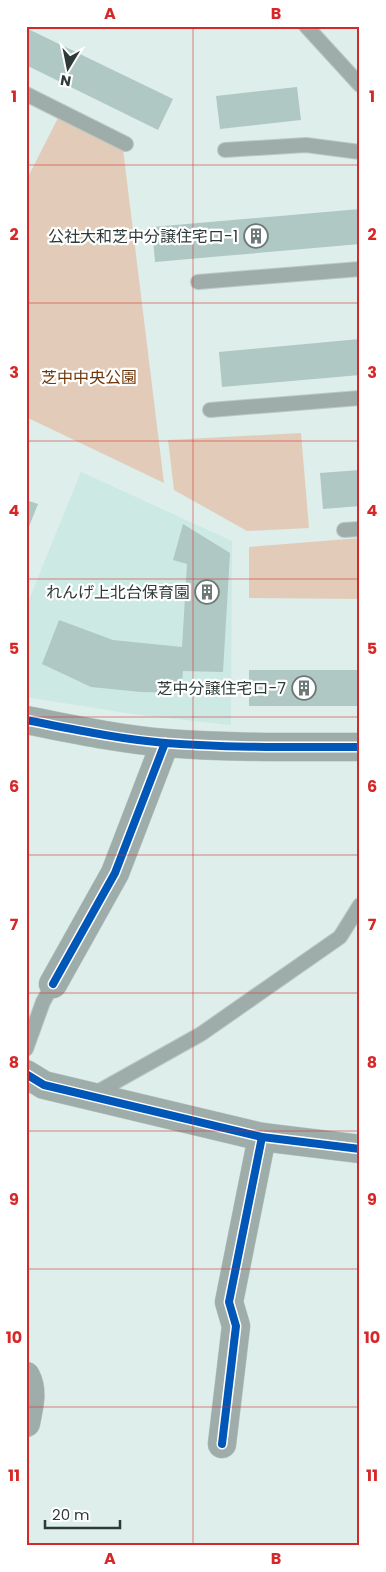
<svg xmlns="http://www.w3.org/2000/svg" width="386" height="1572" viewBox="0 0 386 1572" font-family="Poppins,'Noto Sans JP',sans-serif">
<rect width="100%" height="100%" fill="#ddeeeb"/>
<path fill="#cce9e4" d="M81 472 232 541 231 725 132 714 26 697V607Z"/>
<g fill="#e2ccb9">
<path d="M58 118 123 149 164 483 26 417V181Z"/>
<path d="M301 433 309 528 247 531 174 490 168 440Z"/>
<path d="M360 538V599L249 598V547Z"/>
</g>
<g fill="#afc8c4">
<path d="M26 28 173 99 158 130 26 65Z"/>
<path d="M297 87 301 120 220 129 216 96Z"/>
<path d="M360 209V244L155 262 152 227Z"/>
<path d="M360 339V375L222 387 219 352Z"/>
<path d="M360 470V506L323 509 320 473Z"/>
<path d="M26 500 38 504 26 534Z"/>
<path d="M183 524 230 553 223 672 183 671 181 693 141 692 91 687 42 664 59 620 113 640 182 647 187 564 173 560Z"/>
<rect x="249" y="670" width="111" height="36"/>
</g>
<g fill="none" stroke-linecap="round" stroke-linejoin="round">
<g stroke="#bbc8c6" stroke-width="16">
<g id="service">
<path d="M306 26 360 85"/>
<path d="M26 94 126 144"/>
<path d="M225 150 306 145 360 152"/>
<path d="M198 282 360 269"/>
<path d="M210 410 360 398"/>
<path d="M344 530 360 529"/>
<path d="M26 1049 43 1002 53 984"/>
<path d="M92 1095 201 1034 340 937 360 905"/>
</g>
</g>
<g stroke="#bbc8c6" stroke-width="29">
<g id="minor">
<path d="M53 984 115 873 165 743"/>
<path d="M26 1074 44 1085 262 1137 360 1149"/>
<path d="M26 1376C34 1391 29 1407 26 1423"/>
<path d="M222 1444 236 1326 229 1302 262 1137"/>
</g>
</g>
<g stroke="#bbc8c6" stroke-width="29">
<path id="tertiary" d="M26 720C72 729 118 739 165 743 230 748 295 747 360 747"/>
</g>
<use href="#service" stroke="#9fadaa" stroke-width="14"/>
<use href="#minor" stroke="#9fadaa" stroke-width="28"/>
<use href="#tertiary" stroke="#9fadaa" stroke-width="28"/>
<g stroke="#fff" stroke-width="11">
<g id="cycleway">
<path d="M26 720C72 729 118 739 165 743 230 748 295 747 360 747"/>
<path d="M53 984 115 873 165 743"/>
<path d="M26 1074 44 1085 262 1137 360 1149"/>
<path d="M222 1444 236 1326 229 1302 262 1137"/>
</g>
</g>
<use href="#cycleway" stroke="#0057b8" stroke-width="8"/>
</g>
<path fill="none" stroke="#d62828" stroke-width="1" stroke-opacity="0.55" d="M193 26V1546M26 165H360M26 303H360M26 441H360M26 579H360M26 717H360M26 855H360M26 993H360M26 1131H360M26 1269H360M26 1407H360"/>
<defs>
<g id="building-ring" transform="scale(1.25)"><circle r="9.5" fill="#fff" stroke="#6b7977" stroke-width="1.5"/><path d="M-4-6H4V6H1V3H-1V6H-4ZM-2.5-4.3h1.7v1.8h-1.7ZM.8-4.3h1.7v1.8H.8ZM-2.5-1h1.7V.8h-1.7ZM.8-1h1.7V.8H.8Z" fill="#6b7977"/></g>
</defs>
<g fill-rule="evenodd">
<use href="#building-ring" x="256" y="236"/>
<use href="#building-ring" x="207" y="592"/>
<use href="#building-ring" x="304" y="688"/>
</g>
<g text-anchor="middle" stroke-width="4.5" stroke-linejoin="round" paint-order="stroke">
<g font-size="16" fill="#2d3a38" stroke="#fff" text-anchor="end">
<text x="238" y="242">公社大和芝中分譲住宅ロ-1</text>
<text x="190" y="598">れんげ上北台保育園</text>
<text x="286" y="694">芝中分譲住宅ロ-7</text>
</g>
<g font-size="16" fill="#70370a" stroke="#fff">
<text x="89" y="383">芝中中央公園</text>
</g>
</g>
<rect width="386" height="1572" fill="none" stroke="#ffffff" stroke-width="55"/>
<g transform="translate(68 68) rotate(190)" stroke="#ffffff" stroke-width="4" paint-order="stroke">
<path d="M0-4L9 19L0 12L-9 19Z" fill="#2d3a38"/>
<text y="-8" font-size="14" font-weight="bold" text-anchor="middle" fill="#2d3a38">N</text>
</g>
<path d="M45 1520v8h75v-8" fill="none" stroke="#2d3a38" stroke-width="2.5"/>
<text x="52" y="1520" font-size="15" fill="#2d3a38" stroke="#ffffff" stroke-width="4" paint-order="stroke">20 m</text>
<rect x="28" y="28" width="330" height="1516" fill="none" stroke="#d62828" stroke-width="2"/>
<g font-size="16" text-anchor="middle" font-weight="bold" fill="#d62828">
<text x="110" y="19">A</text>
<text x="276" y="19">B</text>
<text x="14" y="102">1</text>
<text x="372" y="102">1</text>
<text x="14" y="240">2</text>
<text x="372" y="240">2</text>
<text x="14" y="378">3</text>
<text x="372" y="378">3</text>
<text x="14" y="516">4</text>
<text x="372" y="516">4</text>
<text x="14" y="654">5</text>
<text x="372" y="654">5</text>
<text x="14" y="792">6</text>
<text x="372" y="792">6</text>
<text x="14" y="930">7</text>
<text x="372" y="930">7</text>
<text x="14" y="1068">8</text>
<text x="372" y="1068">8</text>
<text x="14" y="1205">9</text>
<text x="372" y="1205">9</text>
<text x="14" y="1343">10</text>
<text x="372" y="1343">10</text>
<text x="14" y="1481">11</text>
<text x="372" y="1481">11</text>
<text x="110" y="1564">A</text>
<text x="276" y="1564">B</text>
</g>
</svg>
